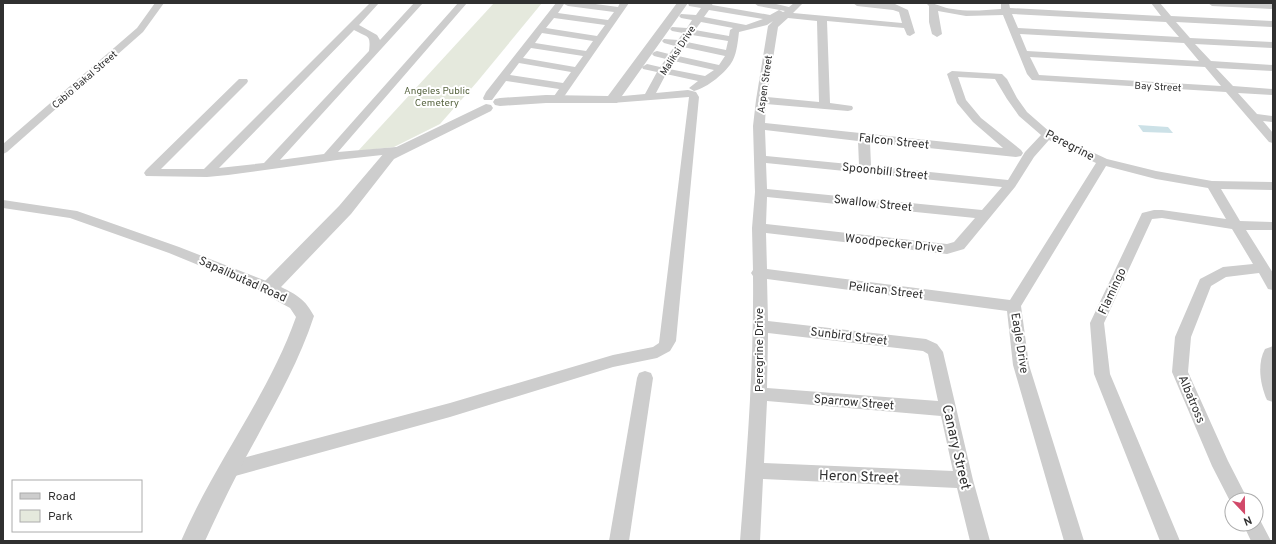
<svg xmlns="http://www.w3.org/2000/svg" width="1276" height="544" viewBox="0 0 1276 544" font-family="Overpass,sans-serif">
<rect width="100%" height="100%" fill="#fff"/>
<path fill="#e5e9dd" d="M494 3H542L477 82 440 124 394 147 358 151Z"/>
<path fill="#cce1e7" d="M1138 125 1168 127 1173 133 1143 132Z"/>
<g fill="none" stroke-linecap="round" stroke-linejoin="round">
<g fill="#cdcdcd" fill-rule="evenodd">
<path d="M155 3H164L143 32 7 152 3 154V144L137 28Z"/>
<path d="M370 3H379L359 25 377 35 380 40 414 3H423L280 160 324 154 458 3H467L338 152 396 147 400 149 402 151 400 153 337 160 228 175 207 177 146 176 144 173 146 170 239 79H247L248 81 247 83 161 169H204ZM354 30C368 38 371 34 369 51L264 163 219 168Z"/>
<path d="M556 3H588L618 7 620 3H629L561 101 557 102 552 99 559 89 506 81 492 100H484L483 98 486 92ZM564 4 568 6 614 12 608 20 558 13ZM554 18 605 25 597 36 546 28ZM542 33 593 41 586 51 535 43ZM531 48 583 56 575 67 523 58ZM519 63 571 72 563 83 510 75Z"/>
<path d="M688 3H713L712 5 770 15 779 10 783 12 785 11 758 6 754 3H772L789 7 794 3H803L793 13 902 23 899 12 893 10 857 6 853 3 895 4 908 10 915 33 910 36 907 35 904 28 827 21 830 103 852 106 853 108 852 110 848 111 766 104 765 123 1003 148 973 122 957 103 947 74 952 71 1002 74 1007 79 1017 98 1027 112 1051 133 1107 159 1156 171 1212 181 1273 182V190L1221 189 1240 221 1273 222V230H1246L1273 273V290L1268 289 1259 273 1226 277 1211 286 1191 337 1188 372 1228 461 1248 500H1232V505L1212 466 1172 372 1175 337 1200 279 1223 267 1253 264 1232 229 1162 218 1152 219 1104 323 1110 374 1180 541H1160L1094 374 1090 323 1142 213 1154 210H1162L1226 219 1208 188 1156 179 1106 166 1021 306 1029 365 1084 541H1064L1013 365 1007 311 767 279 768 321 926 339 937 344 943 352 973 480 990 541H970L957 488 763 479 760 541H740C747 453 754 365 753 276L751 273 753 270 752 228 755 192 753 126 756 100 768 26 773 21 767 25 739 32C738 40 737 52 733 60 727 72 707 88 694 91L689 88 698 81 666 74 656 93 688 90 696 92 699 97 676 341 670 351 657 358 613 367 450 417 228 478 222 476 219 470 222 464 228 462 450 403 613 355 653 347 659 343 689 97 612 103 607 100 612 97 645 94 657 72 643 69 642 67 647 64 660 67 666 59 654 56 652 54 654 52 657 51 669 54 675 46 664 43 662 41 664 39 678 40 683 33 672 31 670 29 672 27 687 28 692 20 681 18 679 16 681 14 696 15 701 8 689 6ZM709 10 763 19 746 25 704 17ZM788 18 817 21 819 102 767 97 778 27ZM701 22 733 28 730 30 729 36 695 30ZM692 35 728 41 726 50 687 42ZM683 47 725 56 719 65 678 56ZM674 61 714 70 705 76 669 69ZM958 77 995 79 1007 99 1019 116 1041 135 1025 152 1008 180 871 166 870 142 1016 157 1021 156 1023 153 1021 150 981 118 966 100ZM765 130 858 141 859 165 766 156ZM1049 140 1096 163 1010 300 767 269 766 233 947 254 964 249 1015 187 1034 157ZM766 163 1002 187 982 210 767 189ZM767 197 975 218 954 242 947 244 766 224ZM768 333 923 351 928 354 938 401 767 388ZM767 401 941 416 953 471 764 463Z"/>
<path d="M926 3C938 3 942 8 953 9 969 12 985 10 1001 9V3H1009L1010 8 1161 16 1151 3H1160L1171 16 1273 21V27L1176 22 1190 38 1273 42V48L1195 44 1211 61 1273 65V71L1216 68 1233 86 1273 89V95L1238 93 1257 114 1273 116V122L1263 121 1273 133V143L1269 142 1226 92 1032 80 1027 74 1003 15 966 16 938 11 942 34 937 37 932 34 929 22V6ZM1012 14 1166 22 1179 37 1018 28ZM1020 34 1184 43 1199 61 1027 51ZM1030 57 1205 67 1221 86 1039 75Z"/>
<path d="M1208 3H1273V9L1212 6Z"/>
<path d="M3 200 77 211 179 247 274 284 276 288 274 292 269 293 264 292 169 253 70 218 3 208Z"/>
<path d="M1273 346V402L1267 400C1260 385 1257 363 1265 349Z"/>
<path d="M645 371 651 373 653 378 629 541H609L637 378 639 373Z"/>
<path d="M1256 517 1259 518 1271 541H1251L1243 524H1256Z"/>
</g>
<g fill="#cdcdcd" fill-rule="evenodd">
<path d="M677 3H688L617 103H546L500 106 495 105 493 102 495 99 500 98 546 95 608 96Z"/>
<path d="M486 104 491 105 493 108 491 111 394 159 351 214 281 287C297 295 305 299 314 316 300 359 278 398 257 437 238 471 221 506 205 541H181C214 464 268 396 296 317L290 308 263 293 260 288 263 283 339 206 384 153Z"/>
</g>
</g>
<g text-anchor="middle" stroke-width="4" stroke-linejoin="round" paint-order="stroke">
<g font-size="10" fill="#303030" stroke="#fff">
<text transform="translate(677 50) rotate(-57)" y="4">Maliksi Drive</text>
<text transform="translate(84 79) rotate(-41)" y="4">Cabio Bakal Street</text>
<text transform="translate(764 84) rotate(-82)" y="4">Aspen Street</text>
<text transform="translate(1158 86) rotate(3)" y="4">Bay Street</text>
</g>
<g font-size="10" fill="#5a6743" stroke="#fff">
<text x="437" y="94">Angeles Public<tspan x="437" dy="12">Cemetery</tspan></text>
</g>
<g font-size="12" fill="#303030" stroke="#fff">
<text transform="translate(894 141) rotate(6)" y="4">Falcon Street</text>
<text transform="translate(1070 145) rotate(27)" y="4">Peregrine</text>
<text transform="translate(885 171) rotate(6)" y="4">Spoonbill Street</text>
<text transform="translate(873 203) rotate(6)" y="4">Swallow Street</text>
<text transform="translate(894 243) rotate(6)" y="4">Woodpecker Drive</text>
<text transform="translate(243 279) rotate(24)" y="4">Sapalibutad Road</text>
<text transform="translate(886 290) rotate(7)" y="4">Pelican Street</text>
<text transform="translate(1112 291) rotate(-65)" y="4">Flamingo</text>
<text transform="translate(849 336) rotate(7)" y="4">Sunbird Street</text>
<text transform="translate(1020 343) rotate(81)" y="4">Eagle Drive</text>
<text transform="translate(759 350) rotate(-90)" y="4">Peregrine Drive</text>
<text transform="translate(1192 399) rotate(67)" y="4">Albatross</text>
<text transform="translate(854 402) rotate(5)" y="4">Sparrow Street</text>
</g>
<g font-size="14" fill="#303030" stroke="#fff">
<text transform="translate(957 447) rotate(77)" y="5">Canary Street</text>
<text transform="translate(859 476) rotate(2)" y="5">Heron Street</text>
</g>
</g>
<rect width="1276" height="544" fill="none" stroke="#303030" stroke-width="8"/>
<rect x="12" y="480" width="130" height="52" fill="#ffffff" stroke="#acacac"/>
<rect x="20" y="493" width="20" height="6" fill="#cdcdcd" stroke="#acacac"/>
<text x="48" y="500" font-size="12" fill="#303030">Road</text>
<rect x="20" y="510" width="20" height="12" fill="#e5e9dd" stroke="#acacac"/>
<text x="48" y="520" font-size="12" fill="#303030">Park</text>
<g transform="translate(1244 512) rotate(158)"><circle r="19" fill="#ffffff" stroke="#acacac"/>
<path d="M0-3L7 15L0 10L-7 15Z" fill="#d14969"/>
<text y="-6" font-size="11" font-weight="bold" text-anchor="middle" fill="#303030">N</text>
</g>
</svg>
